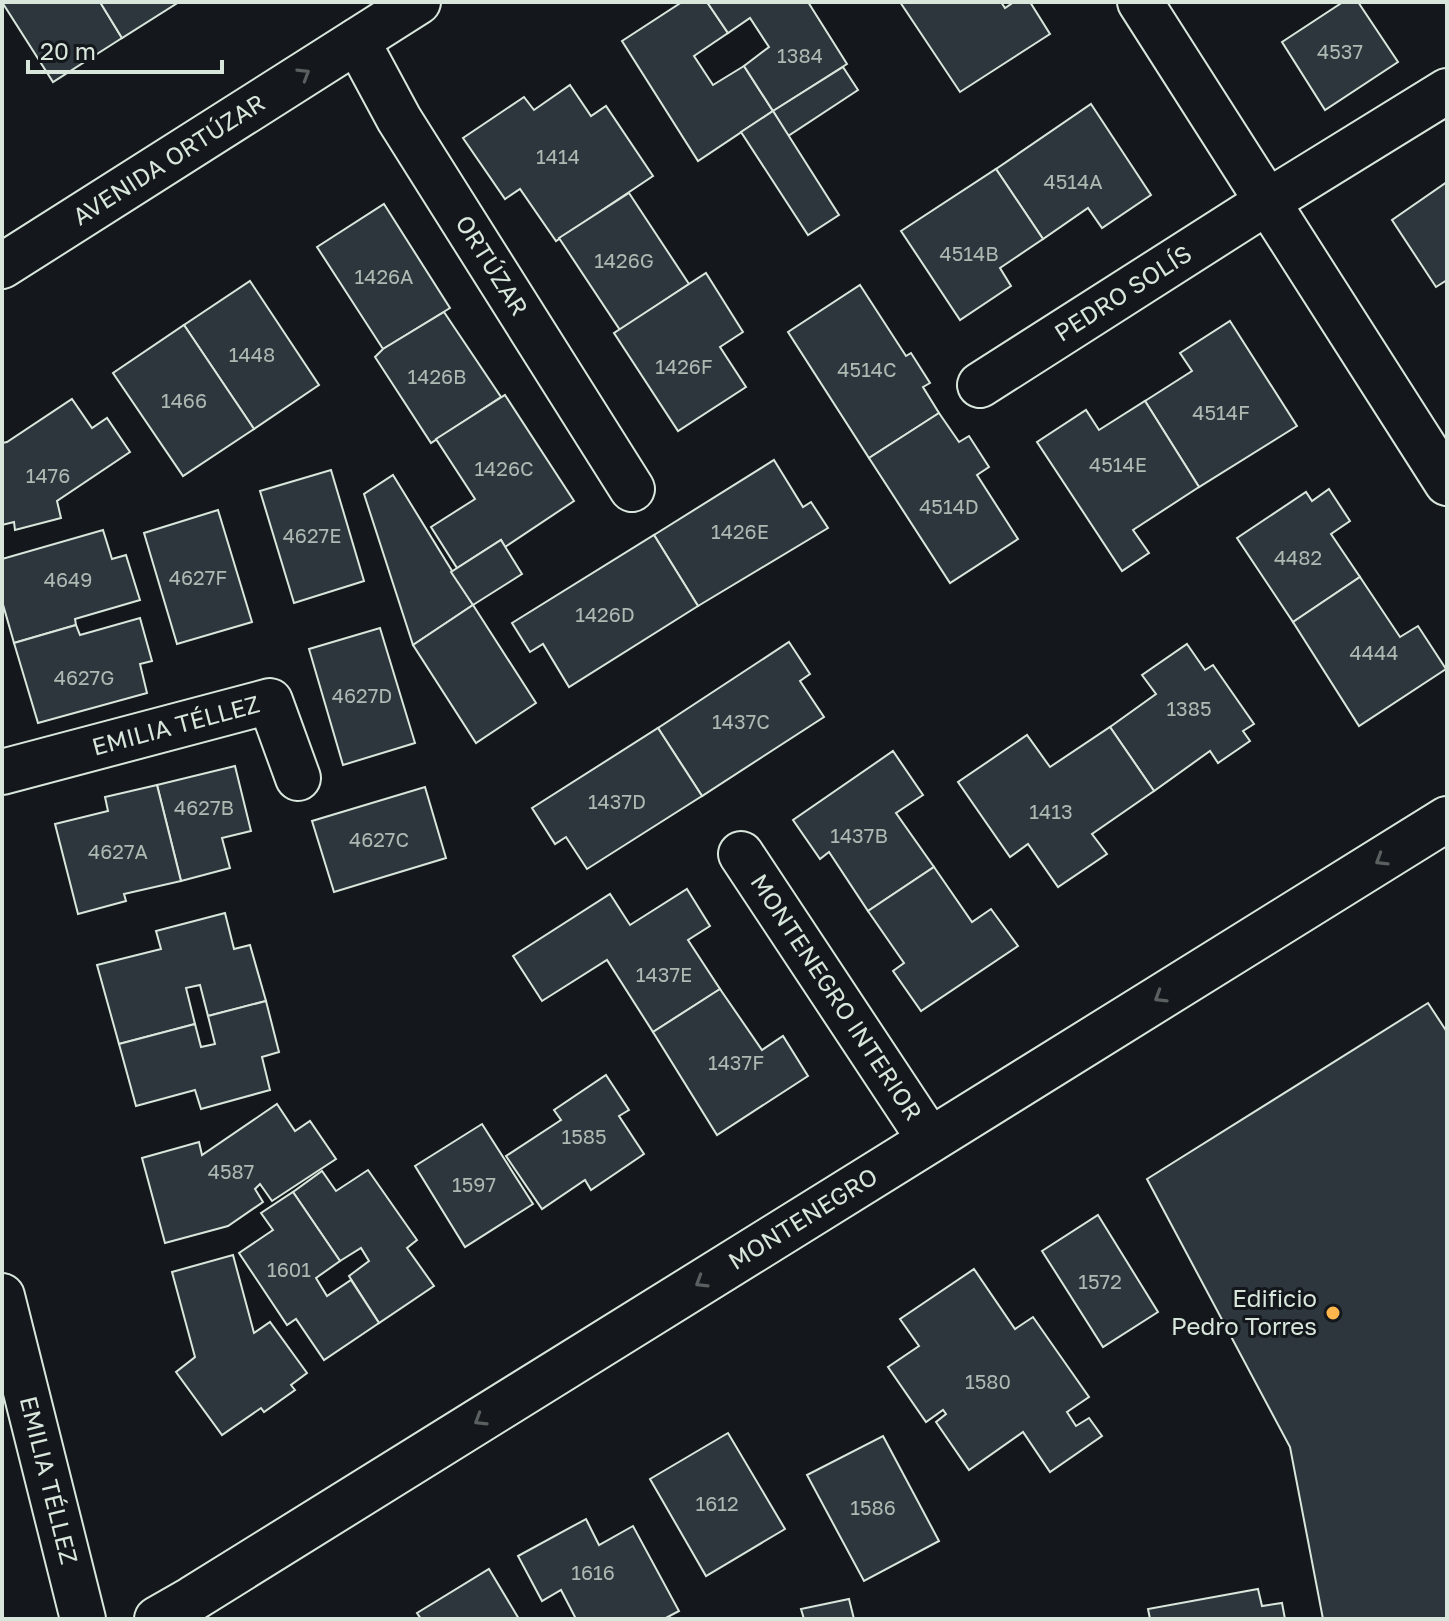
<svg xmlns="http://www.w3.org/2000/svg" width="1449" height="1621" viewBox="0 0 1449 1621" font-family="'Golos Text',sans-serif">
<rect width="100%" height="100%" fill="#14181c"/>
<g fill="#2c363c" stroke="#d8e6dc" stroke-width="2">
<path d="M2 2H100L122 38 53 82Z"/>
<path d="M100 2H179L122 38Z"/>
<path d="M682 2H707L728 33 694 56 713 85 744 66 773 111 698 161 622 41Z"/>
<path d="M707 2H808L847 64 773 111 744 66 769 47 750 18 728 33Z"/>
<path d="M900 2H1001L1005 8 1014 2H1030L1050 34 960 92Z"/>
<path d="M1343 2H1358L1398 62 1325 110 1282 42Z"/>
<path d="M843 67 858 90 788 136 773 111Z"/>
<path d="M570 85 591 116 606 106 653 176 556 241 520 189 505 199 463 138 524 97 534 110Z"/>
<path d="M1091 104 1151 195 1102 228 1088 208 1043 239 996 169Z"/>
<path d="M773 111 839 215 808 235 741 132Z"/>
<path d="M996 169 1043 239 1000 268 1011 286 960 320 901 231Z"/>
<path d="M1447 182V280L1436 287 1392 220Z"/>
<path d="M629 193 689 284 620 330 559 238Z"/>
<path d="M384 204 450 308 383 349 317 247Z"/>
<path d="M706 273 743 332 720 347 746 387 678 431 614 333Z"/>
<path d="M250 281 319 385 254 429 184 325Z"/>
<path d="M860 285 906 356 911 353 930 383 923 387 939 413 869 458 788 332Z"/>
<path d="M444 312 501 397 431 443 375 357 383 349Z"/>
<path d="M1230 321 1297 426 1199 487 1145 401 1192 371 1180 353Z"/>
<path d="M184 325 254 429 183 476 113 373Z"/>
<path d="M505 395 574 501 505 547 501 540 457 568 431 527 475 499 436 439Z"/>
<path d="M72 399 92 428 107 418 130 452 57 501 61 518 15 530 14 522 2 525V443L7 442Z"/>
<path d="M1145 401 1199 487 1133 530 1149 553 1122 571 1037 442 1086 410 1099 430Z"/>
<path d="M939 413 959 442 969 436 989 467 977 475 1018 539 950 583 869 458Z"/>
<path d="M774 460 803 507 811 502 828 528 698 606 654 535Z"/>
<path d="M331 470 364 581 294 603 260 491Z"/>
<path d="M393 475 473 605 413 645 364 494Z"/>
<path d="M1329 489 1350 521 1331 534 1360 577 1293 622 1237 538 1306 492 1312 501Z"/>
<path d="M218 510 252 622 177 644 144 533Z"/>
<path d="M103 530 112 559 126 555 140 600 75 619 76 625 14 643 2 601V559Z"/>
<path d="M654 535 698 606 569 687 543 644 530 652 512 623Z"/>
<path d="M501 540 522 574 473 605 451 572Z"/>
<path d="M1360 577 1400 637 1418 626 1446 669 1359 726 1293 622Z"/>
<path d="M473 605 536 703 476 743 413 645Z"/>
<path d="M140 618 152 661 140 664 147 693 38 723 14 643 76 625 80 635Z"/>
<path d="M380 628 415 743 343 765 309 649Z"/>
<path d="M789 642 810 674 800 681 824 717 702 796 658 728Z"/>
<path d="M1187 644 1205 670 1213 665 1254 724 1243 731 1250 741 1218 763 1210 751 1154 791 1110 727 1156 694 1142 675Z"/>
<path d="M1110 727 1154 791 1092 834 1107 854 1058 887 1028 844 1010 857 958 782 1027 735 1050 767Z"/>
<path d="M658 728 702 796 587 869 566 837 555 844 532 808Z"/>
<path d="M893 751 923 795 896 813 934 867 868 911 829 852 820 859 793 820Z"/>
<path d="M235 766 251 831 222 838 230 868 181 881 157 785Z"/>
<path d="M157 785 181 881 124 894 126 901 78 914 55 824 108 811 105 797Z"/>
<path d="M425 787 446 858 334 892 312 821Z"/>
<path d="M934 867 972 922 991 909 1018 946 921 1011 893 971 904 963 868 911Z"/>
<path d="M687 889 710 926 688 940 720 989 653 1032 607 960 542 1001 513 956 610 894 630 925Z"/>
<path d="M225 913 234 949 250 945 266 1001 208 1016 200 985 186 988 195 1024 119 1044 97 965 161 949 156 931Z"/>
<path d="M720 989 762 1050 783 1036 808 1076 717 1135 653 1032Z"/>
<path d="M266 1001 279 1052 262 1057 270 1090 201 1109 195 1090 136 1106 119 1044 195 1024 201 1047 215 1044 208 1016Z"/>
<path d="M1428 1003 1447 1032V1619H1323L1290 1447 1147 1179Z"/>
<path d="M606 1075 629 1110 619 1116 644 1154 591 1190 585 1180 542 1209 506 1156 561 1120 554 1110Z"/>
<path d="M277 1104 295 1131 310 1121 336 1159 272 1201 260 1184 255 1189 263 1202 228 1226 165 1243 142 1158 199 1142 202 1155Z"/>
<path d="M482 1124 533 1204 465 1247 415 1166Z"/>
<path d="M368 1170 417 1240 407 1248 434 1286 379 1323 349 1276 369 1261 361 1248 340 1261 293 1192 322 1171 336 1191Z"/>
<path d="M293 1192 340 1261 316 1278 327 1296 351 1280 379 1323 324 1360 296 1319 287 1325 239 1253 273 1230 261 1213Z"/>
<path d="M1098 1215 1158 1312 1103 1347 1042 1251Z"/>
<path d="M233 1255 254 1333 270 1322 307 1373 291 1385 295 1390 264 1412 261 1408 222 1435 176 1372 195 1357 172 1272Z"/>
<path d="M974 1269 1015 1329 1033 1317 1089 1397 1067 1412 1076 1426 1089 1418 1102 1436 1050 1472 1023 1432 969 1470 936 1422 946 1414 943 1410 926 1422 888 1367 919 1346 900 1319Z"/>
<path d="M728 1433 785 1529 706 1576 650 1479Z"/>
<path d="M883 1436 939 1541 864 1581 807 1475Z"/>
<path d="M586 1519 599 1545 633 1526 679 1611 664 1619H576L561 1590 542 1601 518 1556Z"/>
<path d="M489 1569 519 1619H421L417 1613Z"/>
<path d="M1258 1589 1262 1606 1282 1603 1285 1619H1150L1148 1609Z"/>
<path d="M849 1599 854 1619H804L801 1609Z"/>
</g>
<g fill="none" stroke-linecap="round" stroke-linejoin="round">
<g stroke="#d8e6dc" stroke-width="48">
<g id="minor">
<path d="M1140 2 1447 483"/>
<path id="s1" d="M357 41 399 119 632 489"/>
<path id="s2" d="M2 266 418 2"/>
<path id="s3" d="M980 385 1267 202 1447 91"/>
<path id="s4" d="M2 772 270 701 298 778"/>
<path id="s5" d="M741 854 930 1140"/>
<path id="s6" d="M2 1296 83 1619"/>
<path id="s7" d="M157 1619 192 1599 1447 819"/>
</g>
</g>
<use href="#minor" stroke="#14181c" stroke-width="44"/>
</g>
<defs><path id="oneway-chevron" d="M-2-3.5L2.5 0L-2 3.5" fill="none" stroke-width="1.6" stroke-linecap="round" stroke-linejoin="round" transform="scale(2)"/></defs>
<g stroke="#59605f">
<use href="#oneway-chevron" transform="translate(304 74) rotate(-32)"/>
<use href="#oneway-chevron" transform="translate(1381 860) rotate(148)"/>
<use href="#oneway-chevron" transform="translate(1160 997) rotate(148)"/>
<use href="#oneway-chevron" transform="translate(701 1282) rotate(148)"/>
<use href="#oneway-chevron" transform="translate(480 1420) rotate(148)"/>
</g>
<circle fill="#ffb74d" stroke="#14181c" stroke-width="3" cx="1333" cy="1313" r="8"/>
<g text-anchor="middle" stroke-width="6" stroke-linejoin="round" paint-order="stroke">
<g font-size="20" fill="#adbab4">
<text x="1340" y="59">4537</text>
<text x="800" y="63">1384</text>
<text x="558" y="164">1414</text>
<text x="1073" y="189">4514A</text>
<text x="969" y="261">4514B</text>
<text x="624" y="268">1426G</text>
<text x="384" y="284">1426A</text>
<text x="252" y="362">1448</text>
<text x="684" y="374">1426F</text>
<text x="867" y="377">4514C</text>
<text x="437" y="384">1426B</text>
<text x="184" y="408">1466</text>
<text x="1221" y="420">4514F</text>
<text x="1118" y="472">4514E</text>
<text x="504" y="476">1426C</text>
<text x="48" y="483">1476</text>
<text x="949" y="514">4514D</text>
<text x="740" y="539">1426E</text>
<text x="312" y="543">4627E</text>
<text x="1298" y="565">4482</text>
<text x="198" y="585">4627F</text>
<text x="68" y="587">4649</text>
<text x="605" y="622">1426D</text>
<text x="1374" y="660">4444</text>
<text x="84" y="685">4627G</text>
<text x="362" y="703">4627D</text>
<text x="1189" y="716">1385</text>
<text x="741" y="729">1437C</text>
<text x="617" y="809">1437D</text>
<text x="204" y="815">4627B</text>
<text x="1051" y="819">1413</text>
<text x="859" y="843">1437B</text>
<text x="379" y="847">4627C</text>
<text x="118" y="859">4627A</text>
<text x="664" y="982">1437E</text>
<text x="736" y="1070">1437F</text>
<text x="584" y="1144">1585</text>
<text x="231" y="1179">4587</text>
<text x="474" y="1192">1597</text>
<text x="289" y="1277">1601</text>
<text x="1100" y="1289">1572</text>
<text x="988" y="1389">1580</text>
<text x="717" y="1511">1612</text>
<text x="873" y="1515">1586</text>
<text x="593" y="1580">1616</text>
</g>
<g font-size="24" fill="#d8e6dc" stroke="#14181c">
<text dy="8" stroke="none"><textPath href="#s2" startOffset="198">AVENIDA ORTÚZAR</textPath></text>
<text dy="8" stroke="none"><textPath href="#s1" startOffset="262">ORTÚZAR</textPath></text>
<text dy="8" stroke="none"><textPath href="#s3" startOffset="170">PEDRO SOLÍS</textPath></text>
<text dy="8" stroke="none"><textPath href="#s4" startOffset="180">EMILIA TÉLLEZ</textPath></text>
<text dy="8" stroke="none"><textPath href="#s5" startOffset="172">MONTENEGRO INTERIOR</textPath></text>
<text dy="8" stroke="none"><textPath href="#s7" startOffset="760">MONTENEGRO</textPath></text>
<text dy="8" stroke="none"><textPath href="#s6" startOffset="190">EMILIA TÉLLEZ</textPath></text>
</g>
<g font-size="24" fill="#d8e6dc" stroke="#14181c" text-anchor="end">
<text x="1317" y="1307">Edificio<tspan x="1317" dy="28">Pedro Torres</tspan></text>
</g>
</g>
<rect width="1449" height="1621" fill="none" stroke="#d8e6dc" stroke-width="8"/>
<path d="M28 60v12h194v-12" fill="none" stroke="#d8e6dc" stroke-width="4"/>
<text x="40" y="60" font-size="24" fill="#d8e6dc" stroke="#14181c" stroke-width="6" paint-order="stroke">20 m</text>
</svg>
